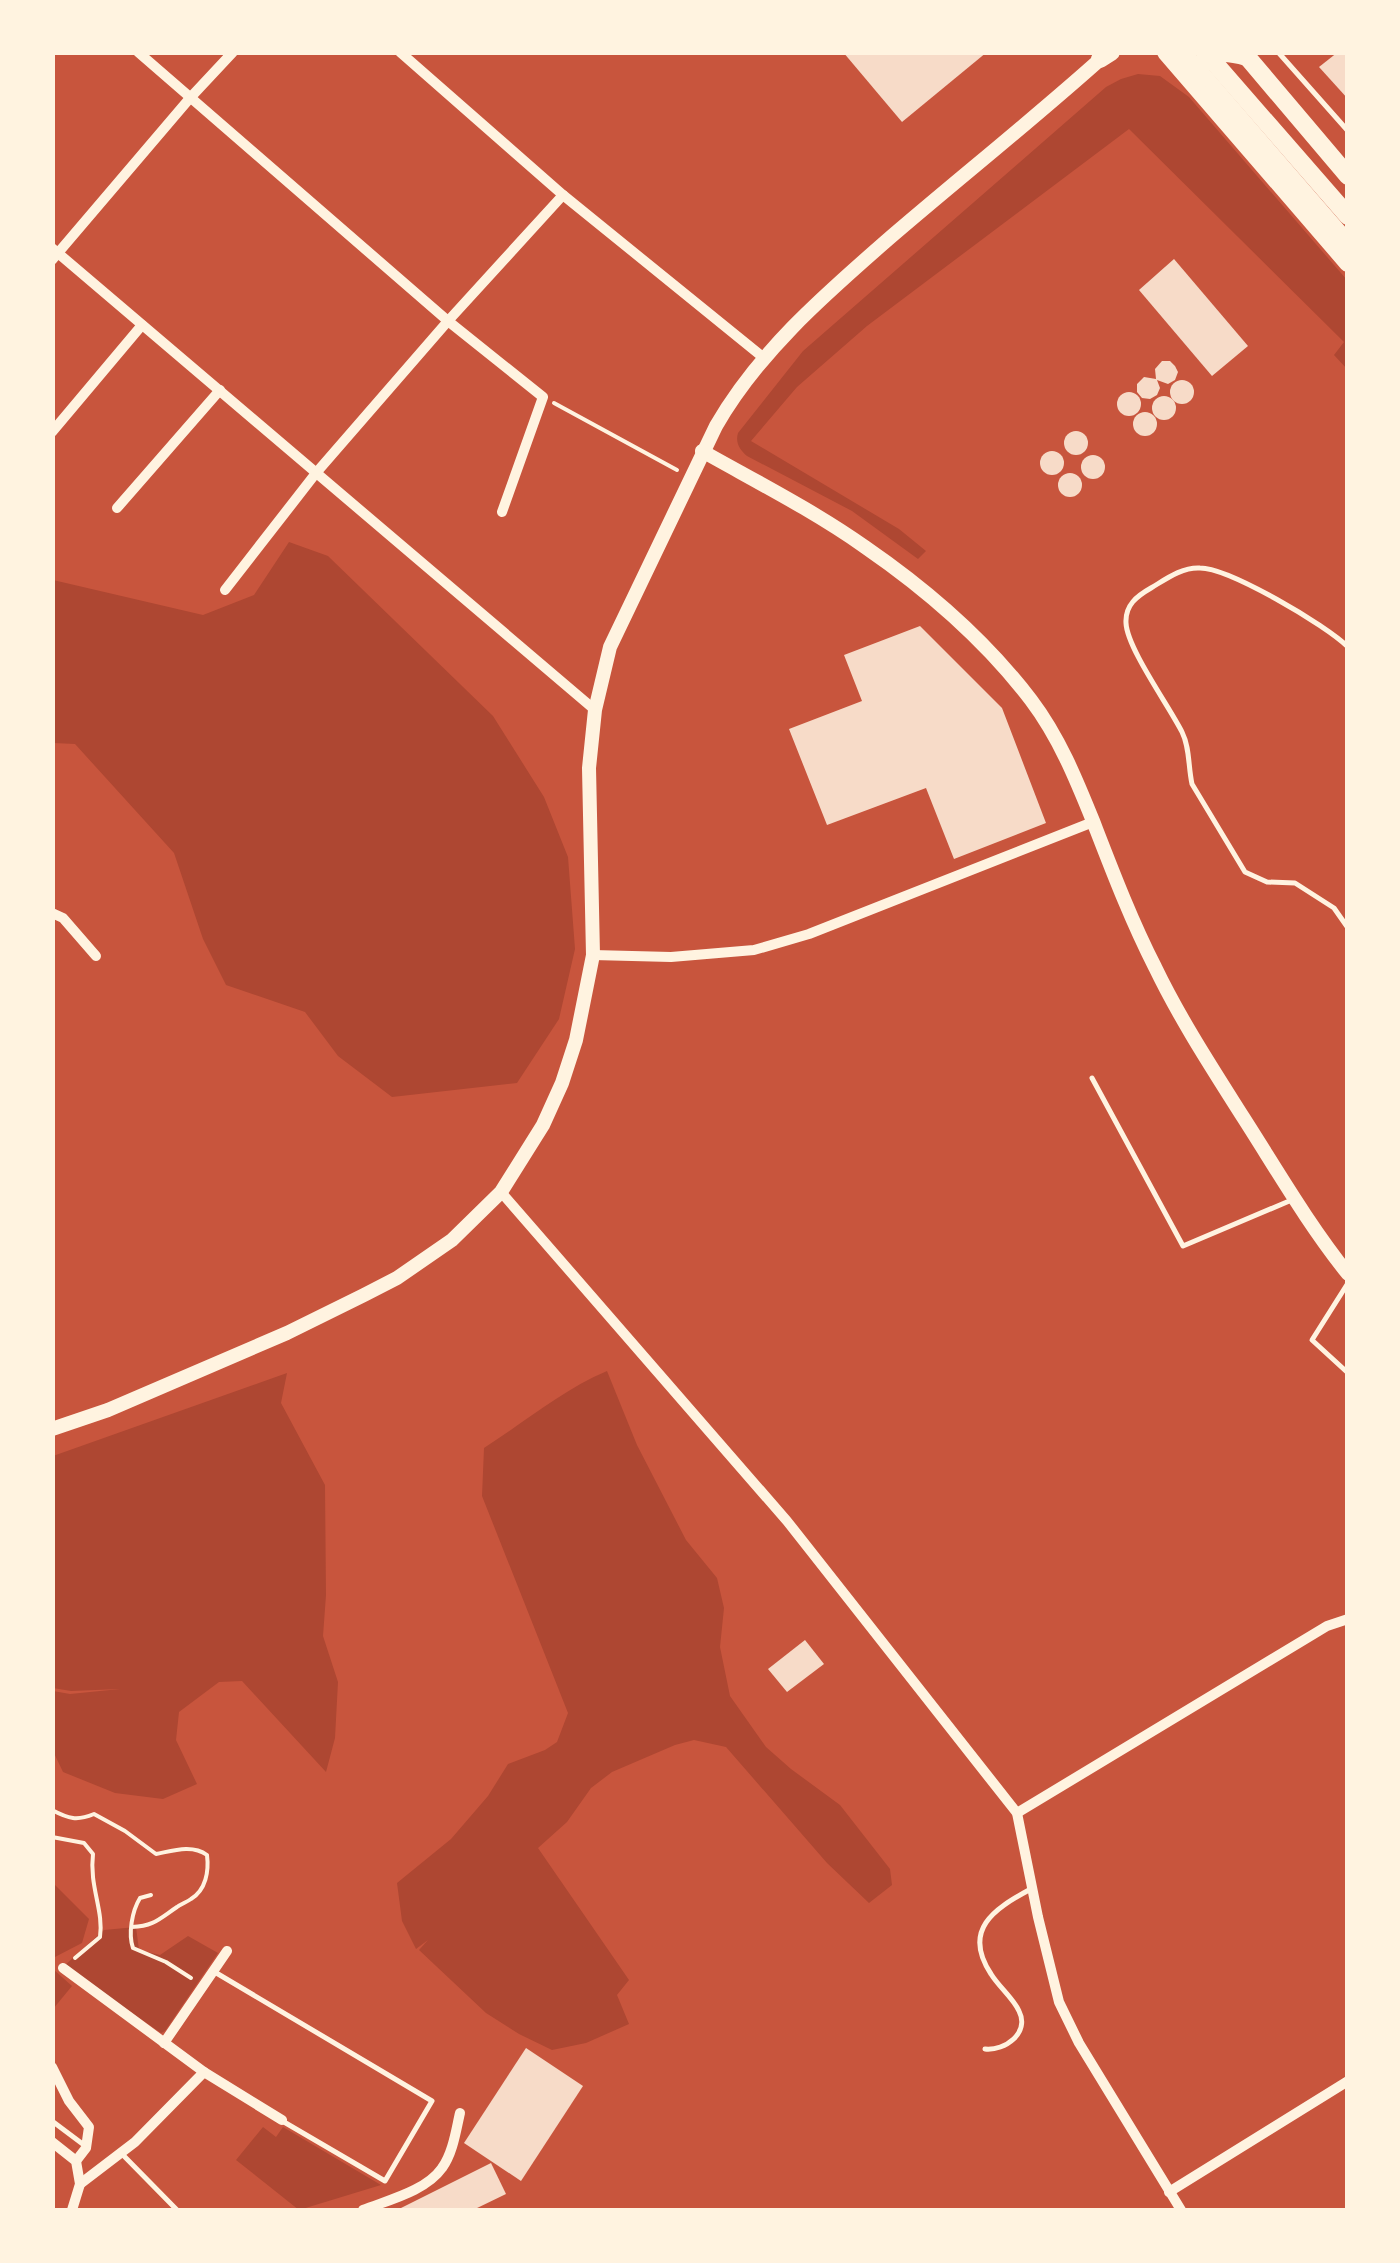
<svg xmlns="http://www.w3.org/2000/svg" width="1400" height="2263" viewBox="0 0 1400 2263" font-family="'Source Sans 3',sans-serif">
<rect width="100%" height="100%" fill="#c8553d"/>
<g fill="#ae4732">
<path d="M1138 74 1160 76 1189 97 1347 280V369L1334 355 1344 342 1129 129 867 326 797 387 751 441 899 529 926 551 918 559 852 511 747 456C740 450 735 443 738 433L803 351 1106 87 1121 79Z"/>
<path d="M289 542 328 556 493 716 544 797 568 857 575 949 559 1019 517 1083 392 1097 338 1056 305 1012 226 985 203 939 174 853 75 744 53 743V580L203 615 254 595Z"/>
<path d="M607 1371 637 1445 686 1540 717 1578 724 1608 720 1647 730 1696 766 1747 791 1769 840 1805 890 1869 892 1885 869 1903 827 1863 726 1747 694 1740 675 1745 612 1772 591 1788 567 1822 538 1848 629 1980 617 1995 629 2024 586 2043 552 2050 519 2034 486 2013 419 1950 428 1940 416 1949 402 1921 397 1883 451 1839 488 1796 508 1764 545 1750 557 1742 568 1713 482 1496 484 1448C525 1422 562 1390 607 1371Z"/>
<path d="M287 1373 281 1403 325 1485 326 1595 323 1636 338 1682 335 1738 326 1772 242 1681 219 1682 179 1712 176 1740 197 1784 163 1799 115 1793 63 1772 53 1751V1691L70 1694 120 1689 71 1691 53 1688V1456Z"/>
<path d="M53 1883 89 1919 82 1943 53 1958Z"/>
<path d="M136 1927 139 1950 160 1955 188 1936 218 1953 165 2031 161 2033 64 1966 104 1930Z"/>
<path d="M53 1969 72 1986 53 2009Z"/>
<path d="M263 2127 276 2137 283 2127 381 2185 299 2210 236 2160Z"/>
</g>
<g fill="#f7dbc8">
<path d="M843 52H987L902 122Z"/>
<path d="M1338 52H1348V99L1319 67Z"/>
<path d="M1174 259 1248 346 1212 376 1139 290Z"/>
<path d="M1162 361H1170L1175 366 1178 372 1175 380 1168 384 1157 380 1160 388 1157 395 1150 399 1142 398 1137 392V384L1144 377 1156 379 1155 369Z"/>
<circle cx="1182" cy="392" r="12"/>
<circle cx="1129" cy="404" r="12"/>
<circle cx="1164" cy="408" r="12"/>
<circle cx="1145" cy="424" r="12"/>
<circle cx="1076" cy="443" r="12"/>
<circle cx="1052" cy="463" r="12"/>
<circle cx="1093" cy="467" r="12"/>
<circle cx="1070" cy="485" r="12"/>
<path d="M920 626 1002 708 1046 823 954 859 926 788 827 825 789 729 862 701 844 655Z"/>
<path d="M805 1640 824 1664 787 1692 768 1669Z"/>
<path d="M526 2048 583 2086 521 2181 464 2143Z"/>
<path d="M491 2163 506 2194 473 2210H397Z"/>
</g>
<g fill="none" stroke-linecap="round" stroke-linejoin="round">
<g stroke="#fff3e0" stroke-width="4">
<path d="M554 403 677 470"/>
<path d="M52 1810C69 1819 77 1821 94 1814L125 1831 156 1854C172 1851 192 1844 207 1855 209 1871 206 1890 191 1899 187 1902 181 1904 177 1907 159 1919 154 1926 132 1927"/>
<path d="M52 1837 84 1843 93 1854C89 1886 104 1911 100 1937L75 1958"/>
<path d="M151 1895 140 1898C132 1911 128 1934 133 1948L166 1962 191 1978"/>
</g>
<g stroke="#fff3e0" stroke-width="5">
<path d="M1278 52 1348 131"/>
<path d="M1348 647C1326 625 1229 568 1200 568 1182 567 1166 579 1151 588 1137 596 1125 605 1126 623 1127 648 1169 706 1182 732 1190 748 1188 766 1192 784L1245 872 1267 882 1295 883 1334 908 1348 928"/>
<path d="M1092 1078 1183 1246 1294 1199"/>
<path d="M1348 1283 1312 1340 1348 1373"/>
<path d="M213 1971 432 2101 385 2181 284 2122"/>
<path d="M985 2049C1005 2051 1030 2033 1019 2011 1013 1998 999 1987 991 1974 962 1930 994 1909 1029 1890"/>
<path d="M52 2121 84 2145"/>
<path d="M121 2153 177 2210"/>
</g>
<g stroke="#fff3e0" stroke-width="10">
<path d="M138 52 448 321 543 397 502 512"/>
<path d="M400 52 563 195 764 358"/>
<path d="M52 248 595 710"/>
<path d="M52 260 190 98 233 52"/>
<path d="M52 432 142 325"/>
<path d="M117 508 220 390"/>
<path d="M225 590 316 473 448 321 563 195"/>
<path d="M52 913 63 918 96 956"/>
<path d="M593 955 671 957 754 950 809 934 1093 822"/>
<path d="M501 1192 787 1521 1017 1813 1038 1917 1059 2002 1079 2043 1181 2210"/>
<path d="M1017 1813 1327 1626 1348 1619"/>
<path d="M63 1968 204 2072 282 2120"/>
<path d="M164 2043 227 1951"/>
<path d="M52 2067 69 2101 89 2127 86 2148 76 2161"/>
<path d="M52 2142 76 2161 80 2184 72 2210"/>
<path d="M80 2184 135 2142 204 2072"/>
<path d="M1169 2192 1348 2081"/>
<path d="M363 2210C388 2200 426 2191 442 2168 453 2153 456 2130 460 2113"/>
</g>
<g stroke="#fff3e0" stroke-width="14">
<path d="M702 451C757 482 814 511 865 547 926 589 986 641 1031 700 1059 737 1076 779 1093 821 1112 870 1131 920 1155 967 1180 1019 1212 1068 1243 1117 1277 1170 1308 1224 1348 1274"/>
<path d="M52 1429 108 1410 287 1333 364 1295 397 1278 452 1240 501 1192 543 1125 562 1083 576 1040 593 955 589 768 595 710 610 647 716 426C758 353 822 297 885 242 958 179 1034 119 1105 55"/>
</g>
<g stroke="#fff3e0" stroke-width="18">
<path d="M1166 52 1348 263"/>
<path d="M1205 52 1348 216"/>
<path d="M1100 59 1111 52"/>
</g>
<g stroke="#fff3e0" stroke-width="18">
<path d="M1182 52 1348 244"/>
<path d="M1243 52 1348 176"/>
<path d="M1198 82C1198 49 1222 50 1247 57"/>
</g>
</g>
<rect width="1400" height="2263" fill="none" stroke="#fff3e0" stroke-width="110"/>
</svg>
